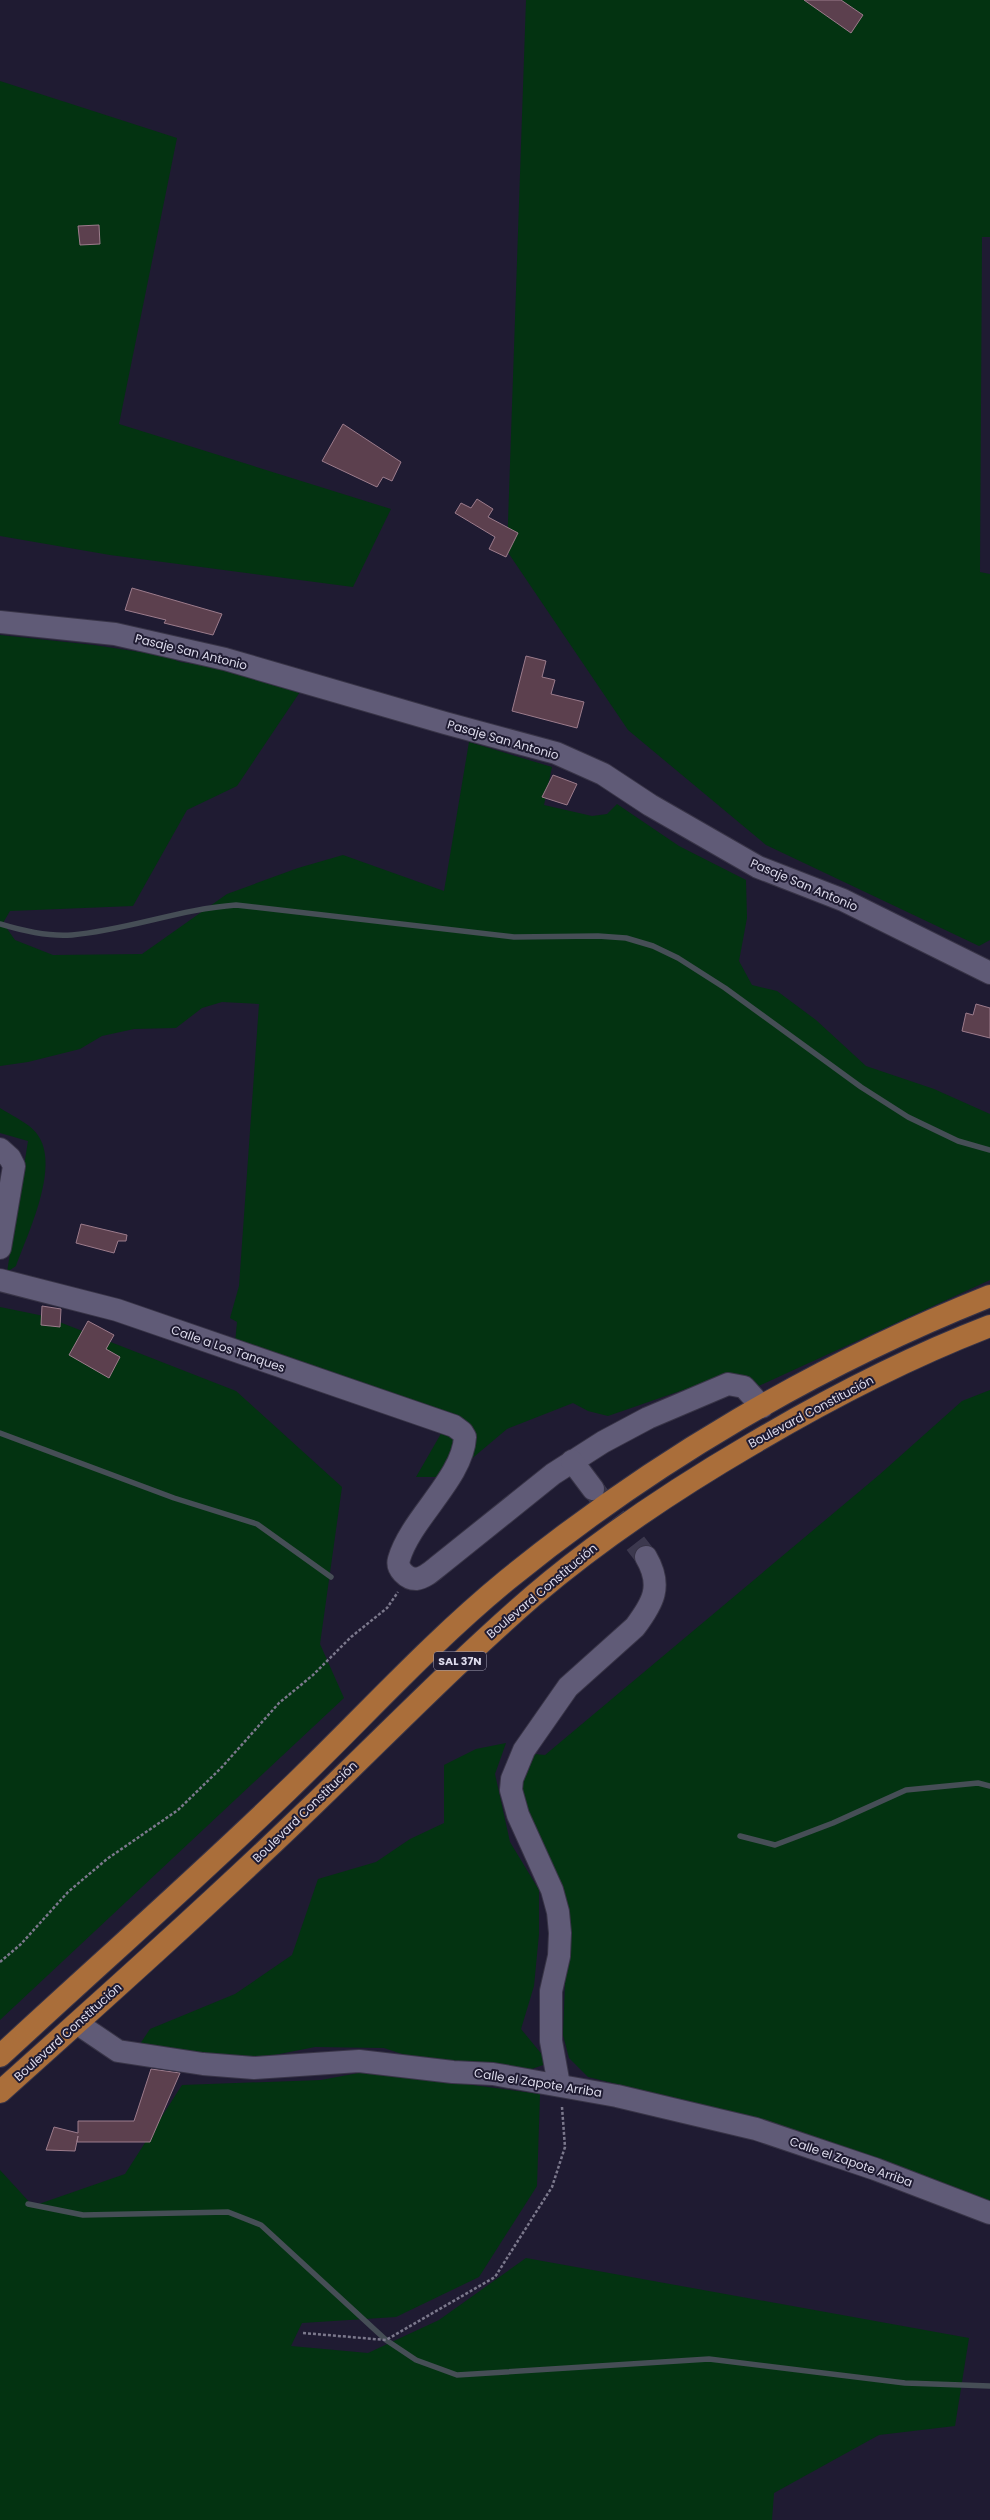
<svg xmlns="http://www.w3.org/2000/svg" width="990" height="2520" viewBox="0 0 990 2520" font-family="Poppins,sans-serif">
<rect width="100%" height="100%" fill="#1f1b32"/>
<g fill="#033311">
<path d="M526 0H990V237H982L980 572 990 574V940L979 946 766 845 628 730 507 551Z"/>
<path d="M0 81 177 138 119 424 391 509 353 587 110 555 0 536Z"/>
<path d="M0 635 94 645 166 656 180 662 308 680 237 786 187 810 133 906 10 911 3 923 15 940 53 955 142 954 227 894 298 868 343 855 444 891 469 742 552 767 544 805 592 816 607 814 617 804 679 846 746 880 747 918 739 961 752 985 777 991 816 1020 866 1066 934 1089 990 1114V1280L739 1395 712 1380 608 1416 588 1411 573 1403 507 1429 450 1477H416L450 1418 235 1343 237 1322 230 1318 239 1286 259 1004 222 1002 202 1008 176 1028 134 1029 102 1036 80 1049 28 1062 0 1066Z"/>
<path d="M0 1108C12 1116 32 1124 39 1137 59 1169 28 1233 16 1266L7 1272 28 1141 0 1133Z"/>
<path d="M0 1307 44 1316 236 1391 342 1487 320 1644 344 1698 0 2020Z"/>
<path d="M990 1390V2203L776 2126 704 2105 588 2077 569 2058 563 2035 567 1933 518 1795 535 1754 545 1755 879 1475 962 1401Z"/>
<path d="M506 1743 495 1774 510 1842 539 1890V1934L534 1986 521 2029 549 2063 526 2071 423 2061 384 2048 315 2047 233 2063 140 2044 150 2029 235 1994 292 1955 318 1879 376 1862 410 1839 444 1823V1765L476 1749Z"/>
<path d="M369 2071 540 2094 537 2186 479 2277 396 2317 302 2323 291 2346 368 2353 439 2320 526 2258 969 2338 955 2426 879 2435 774 2493 772 2520H0V2170L33 2206 125 2174 182 2085 321 2080Z"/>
</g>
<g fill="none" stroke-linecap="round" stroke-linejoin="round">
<g stroke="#464e56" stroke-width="5.5">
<path d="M0 924C23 931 48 937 72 935 128 930 180 909 236 905L514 937 598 936 626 938 653 946 678 958 725 988 861 1087 908 1117 958 1141 990 1150"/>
<path d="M0 1433 174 1498 257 1524 331 1577"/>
<path d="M740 1836 775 1845 833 1823 906 1790 978 1783 990 1786"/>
<path d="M28 2204 83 2215 228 2212 261 2225 386 2340 416 2360 457 2375 709 2359 905 2383 990 2386"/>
</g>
</g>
<g fill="#5c404e" stroke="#9c7c8c">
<path d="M804 0H841L863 15 851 33Z"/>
<path d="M99 225 100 244 80 245 78 226Z"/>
<path d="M343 424 401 462 392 481 383 477 377 487 322 461Z"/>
<path d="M477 499 493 509 488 517 518 533 506 557 489 549 495 537 455 513 461 503 471 508Z"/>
<path d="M132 588 222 614 213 635 164 623 166 620 125 610Z"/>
<path d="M526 656 546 661 542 677 555 680 551 694 584 702 577 728 512 711Z"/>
<path d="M553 775 577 784 567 805 542 797Z"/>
<path d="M976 1004 990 1008V1038L962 1031 966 1013 973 1015Z"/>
<path d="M81 1224 127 1235 126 1241H118L114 1253 76 1243Z"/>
<path d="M42 1306 61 1309 60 1327 41 1325Z"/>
<path d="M88 1321 114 1335 106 1349 120 1357 109 1378 69 1355Z"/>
<path d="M151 2069 180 2073 150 2142H77L78 2136 75 2151 46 2150 54 2127 78 2133V2121H134Z"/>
</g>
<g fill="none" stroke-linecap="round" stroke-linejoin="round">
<path stroke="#3c384e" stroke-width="22" stroke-dasharray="22 11" stroke-linecap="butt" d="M595 1491 646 1557"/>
<g stroke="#383447" stroke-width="24">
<g id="minor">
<path d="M0 622 115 634 225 659 445 723 556 753 603 774 650 805 758 867 843 900 990 973"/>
<path d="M0 1149 10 1158 14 1166 0 1248"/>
<path d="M0 1280 117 1310 454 1426 462 1432 465 1437C463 1478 411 1518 399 1559 396 1569 407 1579 416 1579 424 1578 431 1572 437 1567L553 1474 603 1442 648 1418 728 1384 744 1387 762 1407"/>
<path d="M572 1461 593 1489"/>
<path d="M559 2085 551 2041V1991L559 1956 560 1933 558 1912 552 1890 518 1815 511 1790 512 1779 524 1750 568 1687 635 1627C653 1603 663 1586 646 1557"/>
</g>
</g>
<g stroke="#383447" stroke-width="24">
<path id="tertiary" d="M78 2024 118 2051 203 2064 254 2068 359 2061 453 2072 493 2074 617 2096 756 2129 875 2169 990 2213"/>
</g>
<g stroke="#383447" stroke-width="24">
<g id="trunk">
<path d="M0 2056C96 1967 194 1881 288 1790 361 1720 429 1644 507 1580 652 1462 817 1365 990 1296"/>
<path d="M0 2092C105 1998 211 1903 313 1805 386 1735 457 1662 533 1596 601 1538 675 1489 752 1444 828 1399 907 1358 990 1326"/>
</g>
</g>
<g stroke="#7b788c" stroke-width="2.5" stroke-dasharray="3 2" stroke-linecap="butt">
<path d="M0 1962 21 1944 68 1892 107 1859 178 1810 222 1767 279 1703 313 1675 351 1637 387 1608 398 1592"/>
<path d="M303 2333 386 2340 495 2277 552 2187 565 2147 562 2107"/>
</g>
<use href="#minor" stroke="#605b77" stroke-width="22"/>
<use href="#tertiary" stroke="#605b77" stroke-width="22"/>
<use href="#trunk" stroke="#aa6e3a" stroke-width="22"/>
</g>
<g text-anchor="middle" stroke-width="4" stroke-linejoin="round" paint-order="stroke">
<rect fill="#1f1b32" stroke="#a4a1b4" stroke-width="1" x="434" y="1652" width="52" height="18" rx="3"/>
<g font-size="11" font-weight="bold" fill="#dddbec">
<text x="460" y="1665">SAL 37N</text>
</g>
<g font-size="12" fill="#dddbec" stroke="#1f1b32">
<text transform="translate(191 652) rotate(14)" y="4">Pasaje San Antonio</text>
<text transform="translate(503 740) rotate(16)" y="4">Pasaje San Antonio</text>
<text transform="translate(804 885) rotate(23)" y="4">Pasaje San Antonio</text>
<text transform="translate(228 1349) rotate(19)" y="4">Calle a Los Tanques</text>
<text transform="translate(811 1412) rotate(-28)" y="4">Boulevard Constitución</text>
<text transform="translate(542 1591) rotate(-40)" y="4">Boulevard Constitución</text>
<text transform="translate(305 1812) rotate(-44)" y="4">Boulevard Constitución</text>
<text transform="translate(68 2032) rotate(-42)" y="4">Boulevard Constitución</text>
<text transform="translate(538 2083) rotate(9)" y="4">Calle el Zapote Arriba</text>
<text transform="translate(851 2162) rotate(19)" y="4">Calle el Zapote Arriba</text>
</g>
</g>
</svg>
